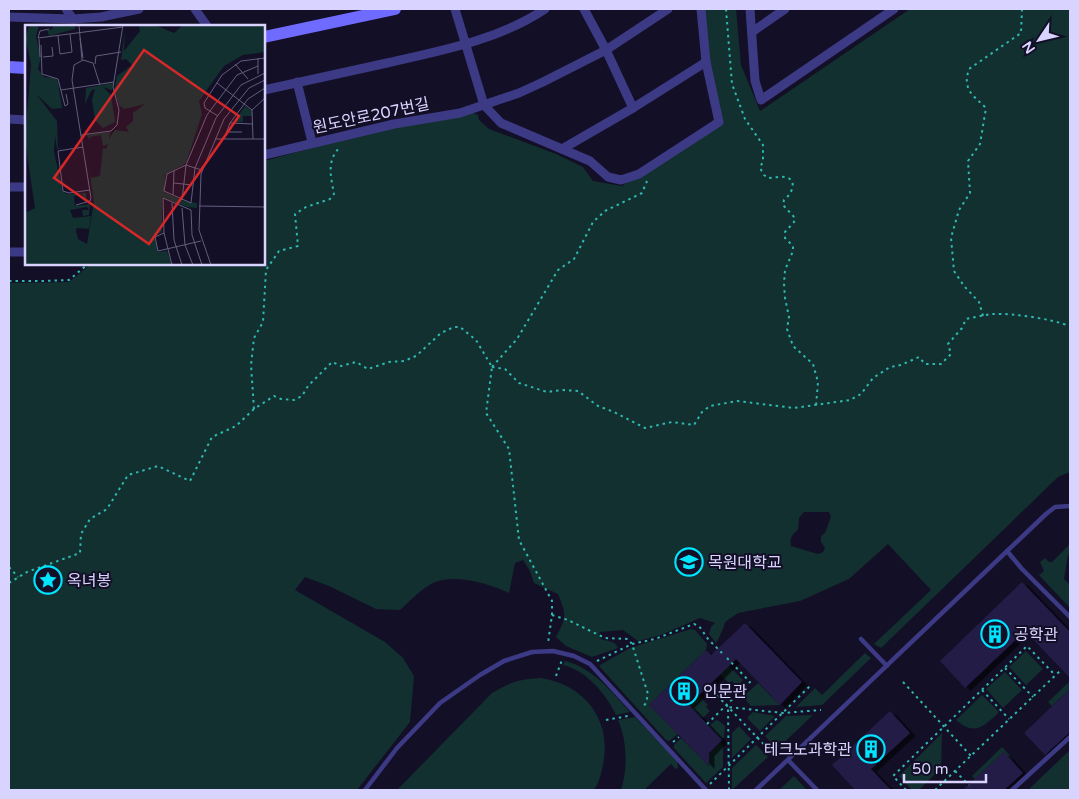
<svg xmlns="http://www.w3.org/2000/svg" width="1079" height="799" viewBox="0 0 1079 799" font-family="'Varela Round','Noto Sans KR',sans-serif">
<defs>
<filter id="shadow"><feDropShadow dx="5.5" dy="3" stdDeviation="0" flood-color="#0009"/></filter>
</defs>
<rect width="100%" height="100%" fill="#130f26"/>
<g fill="#12302f" fill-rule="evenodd">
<path d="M703 9H736L741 65 760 111 910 9H1070V472L1058 477 881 648 874 644 931 590 888 544 849 579 800 601 738 613 725 622C724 628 719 638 716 643L709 634 711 627 715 623 700 618 661 635 638 641 623 630 600 632 599 636 601 639C608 642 615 640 618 648L592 657 566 646 556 637C567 617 566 614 558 594L534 583 530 571 523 560 515 563 509 593C490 584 454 573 433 583 421 589 410 601 400 610L376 609 329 586 305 577 295 590 385 642 403 658 414 676 410 722 357 790H9V283L69 282 91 264H264V161L386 128 469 111 478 115 479 120 489 129 556 154 583 167 593 181 622 186 721 121 715 96ZM804 512H829L831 517 825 533 821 536V542L825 548 823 552 818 554 791 546C790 539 791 535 798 530L799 518Z"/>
<path d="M1070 544V553L1068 555 1064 579 1070 585V608L1039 575 1044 571 1040 562 1045 558 1049 562H1052Z"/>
<path d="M691 629 695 630 707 644 706 650 649 705 678 734 669 741 666 740 600 667V665L630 648Z"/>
<path d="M1026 651 1043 669 1026 685 1009 667Z"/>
<path d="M865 653 871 658 822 705 796 707 815 688 822 695Z"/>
<path d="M565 661C593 668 611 691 630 712L616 715C606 694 586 670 563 665Z"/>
<path d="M724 661 743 680 737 687 732 681 729 683 720 674 725 670Z"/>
<path d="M1005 672 1022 690 1003 708 986 689Z"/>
<path d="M541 678C585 685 612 720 603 765 601 774 599 783 594 790H397L492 693C511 682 519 679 541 678Z"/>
<path d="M1070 681V689L1052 706 1048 702Z"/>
<path d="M758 683 780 705 751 706 743 697Z"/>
<path d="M698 695 708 705 706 707 710 711 702 719 689 705Z"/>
<path d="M982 695 999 712C984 727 974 736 956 720Z"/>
<path d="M753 712 775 716 760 731 747 718Z"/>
<path d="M813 715 777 749 765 736 786 716Z"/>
<path d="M635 717 677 761 678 768 676 769 671 764 644 790H621C628 769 627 740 618 720Z"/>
<path d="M716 720 719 721 725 726 724 737 722 739 709 726Z"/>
<path d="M739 726 751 739 732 758V733Z"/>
<path d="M942 733 941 768 919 790H912L899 776Z"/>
<path d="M681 738 709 766V753L720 742 723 745V767L706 783 674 748V745Z"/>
<path d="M756 745 768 757 732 790V768Z"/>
<path d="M1002 747 1013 759 1011 760 1004 752 975 779 972 776Z"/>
<path d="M1070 750V790H1028Z"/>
<path d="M794 776 807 790H779Z"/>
</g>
<g fill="#241b47" filter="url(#shadow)">
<path d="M1022 582 1070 632V678L1025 631 965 688 940 661Z"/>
<path d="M745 623 802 682 780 705 736 659 689 705 722 740 709 753V766L649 705 706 650 711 655Z"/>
<path d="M1070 689V732L1045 755 1024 733Z"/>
<path d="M890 711 910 733 871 769 891 790H855L832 765Z"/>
<path d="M1004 752 1023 773 1004 790H963Z"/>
</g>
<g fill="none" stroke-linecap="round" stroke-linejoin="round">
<g stroke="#2fb8b0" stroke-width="2" stroke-dasharray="2.5 4" stroke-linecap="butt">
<path d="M726 9 732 84 745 119 763 145V161L760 168 764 175 768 178C774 178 780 176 785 177 799 180 791 195 784 200L783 205 795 218 794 222 785 232V238L793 246V251L785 270 784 284 785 298 789 317 787 329 793 346 813 364 818 382 816 406"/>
<path d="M9 281H42L69 280 88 264"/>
<path d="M983 316 979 302 964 286 954 271 951 238 959 210 970 193 968 161 980 144 986 108C973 95 962 90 969 69L1021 33 1022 9"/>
<path d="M492 367 505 369 519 383 547 392 563 390 578 391 598 406 614 412 645 428 672 422 694 425 702 412 710 406 737 401 794 408 850 400 861 394 873 378 890 367 901 365 919 357 925 364H941L951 354 948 344 962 328 966 319C975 317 984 315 993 314 1014 313 1051 319 1070 326"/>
<path d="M492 367 517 339 558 270 574 259 593 222 605 211 642 193 647 181"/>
<path d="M254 409 251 365 254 338 263 322 266 270 279 251 298 246 295 214 306 207 330 199 334 194C331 177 326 161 340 147"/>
<path d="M9 567 18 577"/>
<path d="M9 583 27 572 80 553 81 534 90 519 107 509 128 475 158 466 190 481 212 437 236 426 254 409 274 396 281 399 294 400 302 396 308 386 332 362 341 366 356 362 368 369 389 362 404 361 416 356 441 333 454 327H460L476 340 492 367 486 413 509 449 519 540 552 601V615L548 643"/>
<path d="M552 615 568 620 605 638 628 639 632 644 648 694 646 703 642 708"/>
<path d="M597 661 632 644 655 639 694 624 699 626 708 639 722 653"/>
<path d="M1005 668 1033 697"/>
<path d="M556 676 562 660"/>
<path d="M903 682 971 756"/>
<path d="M708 686 774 755"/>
<path d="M982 690 1009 719"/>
<path d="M606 720 628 716"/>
<path d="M707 724 750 682 727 658"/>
<path d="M673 742 679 737"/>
<path d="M955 771 969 785"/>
<path d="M710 784 811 685"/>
<path d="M729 790 728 707 783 713 821 710"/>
<path d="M906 790 893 776 1027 646 1055 675"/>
<path d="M935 790 1062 669"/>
</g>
<g stroke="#3d3a85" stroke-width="4.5">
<path d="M1007 551 1022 569 1070 617"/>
<path d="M861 639 887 666"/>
<path d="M789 761 817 790"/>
<path d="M365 790 397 748 440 703 480 675 504 661 532 652 553 651 574 656 590 664 706 790"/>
<path d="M756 790 1046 514 1055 507 1070 506"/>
<path d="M1012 790 1070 737"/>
</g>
<g stroke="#3d3a85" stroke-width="9">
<path d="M66 9 73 19"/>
<path d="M195 9 207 26"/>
<path d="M455 9 484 105 501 123 590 161 608 177 621 180 639 174 719 122 706 62 701 9"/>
<path d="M584 9 606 50 633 108"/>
<path d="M750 9 755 81 761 100 894 9"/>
<path d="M9 17 73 19 101 17 139 9"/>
<path d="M752 32 785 9"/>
<path d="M297 82 312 142"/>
<path d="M264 90C305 81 346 72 387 63 440 51 499 40 545 9"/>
<path d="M9 119 26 120"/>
<path d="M562 149 633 108 706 62"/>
<path d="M264 155 394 124 460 113 519 93 543 82 606 50 668 9"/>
<path d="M9 187H26"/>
<path d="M9 252H26"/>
</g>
<g stroke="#6f6bff" stroke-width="12">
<path d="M264 37 395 9"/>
<path d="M9 67 26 68"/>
</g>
</g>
<defs>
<g id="university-ring" transform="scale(1.4375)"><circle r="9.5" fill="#130f26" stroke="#00e5ff" stroke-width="1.5"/><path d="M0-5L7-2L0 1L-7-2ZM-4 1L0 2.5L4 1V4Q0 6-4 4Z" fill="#00e5ff"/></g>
<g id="sight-ring" transform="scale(1.4375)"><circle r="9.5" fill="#130f26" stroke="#00e5ff" stroke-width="1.5"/><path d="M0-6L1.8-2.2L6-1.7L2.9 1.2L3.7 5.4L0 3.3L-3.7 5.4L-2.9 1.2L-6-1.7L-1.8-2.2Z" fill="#00e5ff"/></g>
<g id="building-ring" transform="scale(1.4375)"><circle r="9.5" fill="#130f26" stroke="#00e5ff" stroke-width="1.5"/><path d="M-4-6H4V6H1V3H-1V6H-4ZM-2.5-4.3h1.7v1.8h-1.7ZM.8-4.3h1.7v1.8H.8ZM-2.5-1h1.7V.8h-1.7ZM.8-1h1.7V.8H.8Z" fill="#00e5ff"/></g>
</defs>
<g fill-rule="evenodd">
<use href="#university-ring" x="689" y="562"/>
<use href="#sight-ring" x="48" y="580"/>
<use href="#building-ring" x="995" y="634"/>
<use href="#building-ring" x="684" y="691"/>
<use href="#building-ring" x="871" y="749"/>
</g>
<g text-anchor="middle" stroke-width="4" stroke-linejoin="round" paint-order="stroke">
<g font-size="16" fill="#d9d4ff" stroke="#130f26">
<text transform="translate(371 115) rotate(-12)" y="6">원도안로207번길</text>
</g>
<g font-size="16" fill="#d9d4ff" stroke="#130f26" text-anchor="start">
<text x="708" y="568">목원대학교</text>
<text x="67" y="586">옥녀봉</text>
<text x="1014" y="640">공학관</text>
<text x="703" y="697">인문관</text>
<text x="852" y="755" text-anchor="end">테크노과학관</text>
</g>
</g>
<g transform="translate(25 25)">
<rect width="240" height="240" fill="#130f26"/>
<path d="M5 0H14L11 12 16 32 13 44 19 52 30 53 33 57 37 83 27 84 11 69 32 96 33 123H38L32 124 30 111 29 126 37 165 42 169 61 168V177L57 169 49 171 50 181 65 179 64 190 58 191 57 185H64L62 182 45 185 48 193 66 191 64 204 52 203 51 206 53 214 62 219 69 177 64 142 66 153 75 151 78 123 81 124 83 119 78 121 76 110 65 112V115L62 110 85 107 84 114 90 105 104 107 101 102 108 96V88L120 79 99 84 94 80 89 65 92 51 107 40 101 34 96 35 100 5 99 26 115 6 114 0H130L149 8 158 0H240V27L218 30 199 41 174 76 177 89 161 138 140 150 139 167 159 176 172 178V183L162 182 137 172V207L129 211 133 227 142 226 147 240H0V188L10 183 0 116 6 39 0 12ZM27 0H50V4L24 11 22 5 28 4ZM88 58 87 65 78 62 86 70 90 97 78 103 70 95 67 75 70 64 66 66 60 79 61 63ZM220 81 227 86V91H218V97H209Z" fill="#12302f"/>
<path fill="none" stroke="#625e7d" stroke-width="1" d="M54 0 57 35M24 4 15 6 13 13 98 2M33 11 35 29 47 27 45 9M55 13 58 33M14 14 15 32M16 20 17 49 33 54 40 81 43 79 41 69M18 32 28 31 27 22M233 33V49M70 39 71 31 96 27M210 39 223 54M192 58 227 85M36 65 89 57M193 91 180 83 179 78 197 50 216 36 240 33M205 98 228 99M201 107H217M56 110 86 106 92 100 94 85 88 62 98 0M190 114H240M199 114 205 98 223 74 240 63M228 114 227 85 240 73M58 122 33 126 38 166 44 168 65 165M177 145 170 143 161 140 142 149 139 166 166 178 170 143 191 93 216 60 240 48M149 158 167 160M148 170 149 146M157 175 161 140 182 90 212 50 233 41M147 178 149 215 157 240M51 180 65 176 66 173 47 55 49 40 58 35 68 38 75 60M174 181 240 182M157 183 160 220 168 240M139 208 130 212 133 226 176 216M147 240 139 208 138 173 166 185 167 210 177 240M186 240 174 205 176 149 199 94 224 63 240 55"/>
<path fill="#d62828" fill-opacity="0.15" stroke="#d62828" stroke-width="2.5" d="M119 25 214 91 124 219 29 153Z"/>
<rect width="240" height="240" fill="none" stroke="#d9d4ff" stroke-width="2.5"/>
</g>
<rect width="1079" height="799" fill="none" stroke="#d9d4ff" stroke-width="20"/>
<g transform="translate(1039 40) rotate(235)" stroke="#130f26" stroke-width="4" paint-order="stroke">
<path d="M0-4L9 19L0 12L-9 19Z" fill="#d9d4ff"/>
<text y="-8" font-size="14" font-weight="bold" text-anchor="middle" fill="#d9d4ff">N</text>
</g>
<path d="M904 774v8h82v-8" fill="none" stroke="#d9d4ff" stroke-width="2.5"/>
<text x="912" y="774" font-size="15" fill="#d9d4ff" stroke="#130f26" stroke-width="4" paint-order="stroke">50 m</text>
</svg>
